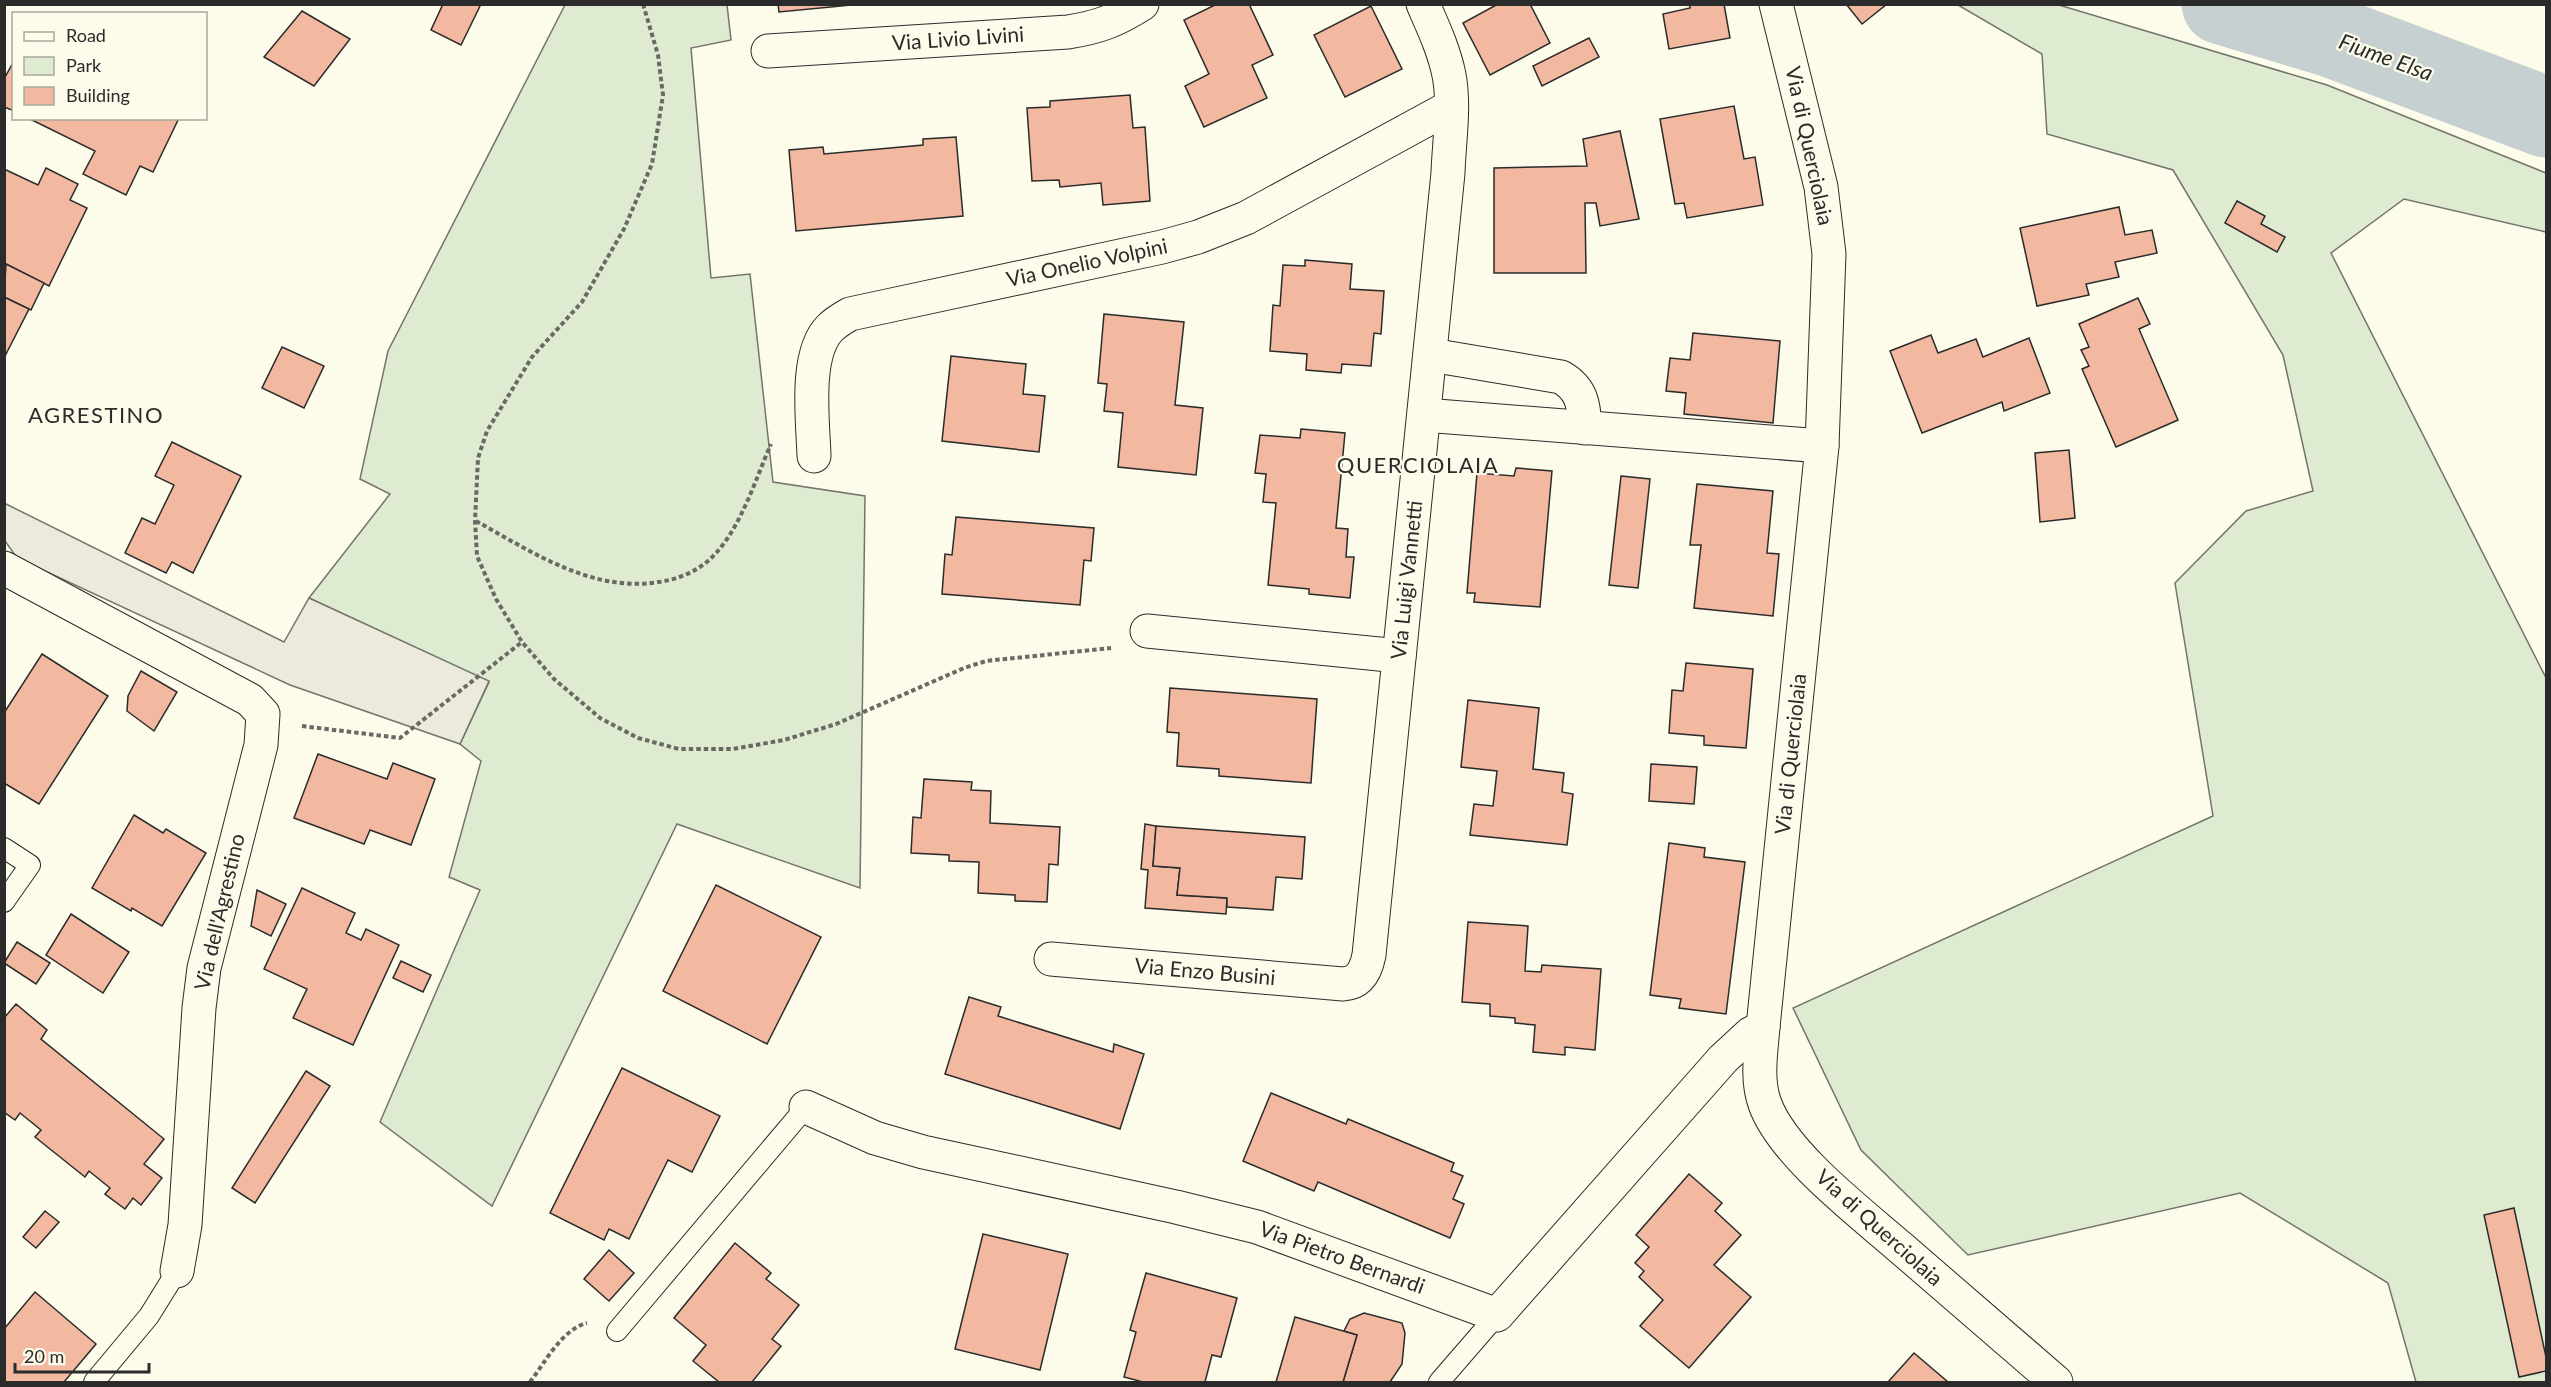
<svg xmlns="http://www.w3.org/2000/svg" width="2551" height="1387" viewBox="0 0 2551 1387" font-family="Lato,sans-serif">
<rect width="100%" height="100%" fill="#fdfbea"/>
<g fill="#deebd1" stroke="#74746e" stroke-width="1.5">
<path d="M565 5H727L731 40 691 48 711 278 750 274 773 482 865 496 860 888 677 824 492 1206 380 1122 480 890 449 877 481 761 460 744 489 682 309 598 390 494 360 479 388 351Z"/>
<path d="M1958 5H2059L2327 85 2546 173V232L2404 199 2331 253 2546 678V1382H2416L2388 1283 2240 1193 1968 1255 1861 1150 1793 1008 2213 816 2175 583 2246 511 2313 491 2283 355 2173 170 2047 134 2042 54Z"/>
</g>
<path fill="#eceadb" stroke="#74746e" stroke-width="1.5" d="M4 503 284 642 309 598 489 681 460 744 290 685 17 558 5 541Z"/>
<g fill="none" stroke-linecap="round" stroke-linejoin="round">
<path stroke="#c7d0d0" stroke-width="81" d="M2222 4 2332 37 2546 117"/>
</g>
<g fill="#f2b8a0" stroke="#2b2b2b" stroke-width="1.5">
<path d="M443 4H481L461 45 431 30Z"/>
<path d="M778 4H862L779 12Z"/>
<path d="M1217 4H1249L1273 55 1252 65 1267 98 1204 127 1185 86 1209 74 1184 20Z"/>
<path d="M1498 4H1530L1550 43 1490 75 1463 23Z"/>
<path d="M1690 4H1724L1730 38 1669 49 1663 14 1690 8Z"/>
<path d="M1846 4H1887L1862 24Z"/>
<path d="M1371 6 1402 69 1345 97 1314 35Z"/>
<path d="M302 11 350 39 314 86 264 57Z"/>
<path d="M1589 38 1599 57 1542 86 1533 66Z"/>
<path d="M14 61V111L4 107V79Z"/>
<path d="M1130 95 1133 128 1145 127 1150 201 1103 205 1101 183 1060 187 1059 180 1032 181 1027 108 1050 107V101Z"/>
<path d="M1734 106 1744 159 1755 157 1763 205 1687 218 1684 203 1675 204 1660 119Z"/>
<path d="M28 118H179L153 172 140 166 126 195 83 174 95 151Z"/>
<path d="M1620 131 1639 219 1600 226 1596 203H1585L1586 273H1494V168L1587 166 1583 139Z"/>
<path d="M956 137 963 216 796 231 789 150 823 147 824 154 923 145V139Z"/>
<path d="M46 168 78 184 70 200 87 208 49 286 6 264 4 267V169L38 185Z"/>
<path d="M2237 201 2265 216 2261 224 2285 237 2277 252 2225 223Z"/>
<path d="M2119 207 2125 235 2152 230 2157 253 2115 262 2119 277 2086 284 2089 295 2037 306 2020 228Z"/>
<path d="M1305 260 1352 264 1350 289 1384 291 1381 334 1374 333 1371 366 1342 364 1341 373 1306 370 1307 354 1270 351 1273 305 1280 306 1283 265 1305 266Z"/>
<path d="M6 264 44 283 31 310 4 297Z"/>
<path d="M4 297 29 309 4 358Z"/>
<path d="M2138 298 2150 324 2139 329 2178 420 2116 447 2082 369 2089 366 2081 350 2089 347 2079 324Z"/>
<path d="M1104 314 1184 322 1175 405 1203 408 1196 475 1118 467 1123 413 1104 411 1107 384 1098 383Z"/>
<path d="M1693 333 1780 341 1773 423 1684 414 1686 393 1666 391 1670 358 1690 360Z"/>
<path d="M1931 335 1938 353 1976 339 1983 357 2029 338 2050 393 2004 411 2002 402 1922 433 1890 351Z"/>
<path d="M282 347 324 366 304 408 262 388Z"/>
<path d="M951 356 1026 364 1023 394 1045 396 1039 452 942 441Z"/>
<path d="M1301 429 1345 433 1336 528 1348 529 1346 557H1354L1350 598 1309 594V589L1268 585 1276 503 1263 502 1266 474 1255 473 1260 435 1300 438Z"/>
<path d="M172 442 241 476 193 573 172 562 166 573 125 553 142 518 155 524 174 485 155 476Z"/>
<path d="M2069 450 2075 518 2040 522 2035 453Z"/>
<path d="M1516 468 1552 471 1540 607 1474 602 1475 593H1467L1477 473 1514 476Z"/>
<path d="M1621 476 1650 479 1638 588 1609 585Z"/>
<path d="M1697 484 1773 491 1767 553 1779 554 1773 616 1694 608 1701 545H1690Z"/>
<path d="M956 517 1094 528 1091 561 1084 560 1080 605 942 594 945 554 952 555Z"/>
<path d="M42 654 108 696 39 804 4 783V713Z"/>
<path d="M1686 663 1753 669 1746 748 1704 745V736L1669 733 1672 690 1683 691Z"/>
<path d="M141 671 177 692 154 731 127 711 128 696Z"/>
<path d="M1170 688 1317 699 1311 783 1219 776V769L1177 766 1179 733 1167 732Z"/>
<path d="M1468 700 1539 708 1533 769 1564 773 1562 792 1573 794 1567 845 1470 835 1474 804 1493 806 1497 771 1461 767Z"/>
<path d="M318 754 387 779 393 763 435 779 411 845 370 830 364 844 294 818Z"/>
<path d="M1651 764 1697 767 1694 804 1649 801Z"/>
<path d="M924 779 972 782 971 790 991 791 990 823 1060 827 1058 865 1049 864 1047 902 1015 901V895L978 893 979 862 949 861V855L911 853 913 817 921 818Z"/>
<path d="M134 815 163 833 166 829 206 853 162 926 132 908 131 911 92 888Z"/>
<path d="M1145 824 1156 826 1153 866 1180 868 1177 895 1227 898 1226 914 1145 908 1148 870 1141 869Z"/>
<path d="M1156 826 1305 837 1302 879 1276 877 1273 910 1227 907V898L1177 895 1180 868 1153 866Z"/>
<path d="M1669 843 1705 848 1704 857 1745 862 1726 1014 1679 1008 1681 999 1650 995Z"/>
<path d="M716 885 821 937 767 1044 663 991Z"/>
<path d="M302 888 355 913 346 933 361 940 366 929 399 945 353 1045 293 1018 307 989 264 969Z"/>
<path d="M257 890 286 904 271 936 251 926Z"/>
<path d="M71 914 129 952 103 993 46 955Z"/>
<path d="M1468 922 1528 926 1525 971 1541 972 1542 965 1601 969 1595 1050 1565 1047V1055L1533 1052 1535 1025 1515 1023V1018L1490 1016V1004L1462 1002Z"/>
<path d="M17 942 50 963 36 984 4 963Z"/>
<path d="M401 961 431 975 423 992 393 978Z"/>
<path d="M969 997 1001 1007 998 1016 1113 1052 1114 1044 1144 1054 1120 1129 945 1074Z"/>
<path d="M16 1004 47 1030 41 1039 164 1139 144 1164 162 1178 141 1205 133 1198 125 1209 105 1194 110 1188 89 1171 85 1177 35 1137 41 1130 20 1113 15 1120 4 1112V1018Z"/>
<path d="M622 1068 720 1116 692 1172 668 1160 629 1239 609 1229 604 1240 550 1213Z"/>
<path d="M306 1071 330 1086 255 1203 232 1188Z"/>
<path d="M1271 1093 1346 1124 1348 1119 1454 1163 1451 1171 1463 1176 1453 1199 1464 1204 1450 1238 1318 1182 1314 1191 1243 1161Z"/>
<path d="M1689 1174 1722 1203 1715 1211 1741 1235 1714 1265 1751 1297 1689 1368 1640 1326 1663 1300 1639 1277 1644 1271 1635 1263 1649 1247 1636 1235Z"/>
<path d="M2514 1208 2546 1357V1371L2519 1377 2484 1215Z"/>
<path d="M45 1211 59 1222 36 1248 23 1237Z"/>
<path d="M983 1234 1068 1254 1040 1370 955 1349Z"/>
<path d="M735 1243 771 1273 766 1279 799 1305 772 1339 781 1346 752 1382H719L693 1361 706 1345 674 1318Z"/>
<path d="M609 1250 634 1273 609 1301 584 1279Z"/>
<path d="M1146 1273 1237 1298 1221 1357 1212 1355 1205 1382H1143L1124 1377 1136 1332 1130 1330Z"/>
<path d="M35 1292 96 1344 64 1382H4V1329Z"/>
<path d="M1364 1313 1402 1323 1405 1333 1402 1364 1390 1382H1343L1357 1335 1344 1331 1350 1319Z"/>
<path d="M1295 1317 1357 1335 1343 1382H1276Z"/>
<path d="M1914 1353 1948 1382H1888Z"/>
</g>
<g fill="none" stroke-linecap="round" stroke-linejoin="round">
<g stroke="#2b2b2b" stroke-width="22">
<g id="service">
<path d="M4 848 30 865 4 902"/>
<path d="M617 1331 806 1107"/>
<path d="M94 1382 149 1316 177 1271"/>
<path d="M1439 1382 1497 1315"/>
</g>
</g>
<g stroke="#2b2b2b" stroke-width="35">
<g id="minor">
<path d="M1776 4 1821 187 1829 254 1822 446 1763 1027C1761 1052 1756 1080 1765 1104 1783 1154 1861 1213 1901 1248 1953 1293 2005 1338 2056 1382"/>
<path d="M768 51 1068 32C1099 27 1115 21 1142 4"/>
<path d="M1431 355 1561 377C1582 389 1584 405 1585 428"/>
<path d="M1424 415 1822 446"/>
<path d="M814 456C813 422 804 354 830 328 836 322 843 318 850 314L1162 247 1198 237 1246 218 1450 107"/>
<path d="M4 568 250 700 263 714 261 745 204 968 199 1008 185 1225 177 1271"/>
<path d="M1147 631 1399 656"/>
<path d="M1051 959 1343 984C1360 983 1366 970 1369 955L1448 173C1449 142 1455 106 1449 75 1444 50 1433 27 1423 4"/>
<path d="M806 1107 875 1138 923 1152 1176 1207 1257 1227 1497 1315 1723 1059 1750 1034 1763 1027"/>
</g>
</g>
<g stroke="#6a6964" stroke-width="4" stroke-dasharray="4.5 3" stroke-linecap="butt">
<path d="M643 4 658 55 663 95 652 164 624 229 582 302 532 357 487 431 478 458 475 521 477 556 496 599 522 642 554 679 600 718 638 738 679 749H733L784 740 836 724 964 668 986 661 1111 648"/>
<path d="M476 521C532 552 592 593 659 582 680 579 701 570 715 554 741 527 756 478 771 444"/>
<path d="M302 726 400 738 522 642"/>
<path d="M530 1382C544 1364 562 1329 587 1323"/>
</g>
<use href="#service" stroke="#fdfbea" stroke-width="20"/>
<use href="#minor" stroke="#fdfbea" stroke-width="33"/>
</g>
<g text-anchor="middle" stroke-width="4.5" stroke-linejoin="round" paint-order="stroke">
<g font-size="21" fill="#2b2b2b" stroke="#fdfbea">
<text transform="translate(958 39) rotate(-4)" y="7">Via Livio Livini</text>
<text transform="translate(1809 146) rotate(78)" y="7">Via di Querciolaia</text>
<text transform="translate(1087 263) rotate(-12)" y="7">Via Onelio Volpini</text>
<text transform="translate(1407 580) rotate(-84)" y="7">Via Luigi Vannetti</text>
<text transform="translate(1791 754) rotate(-84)" y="7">Via di Querciolaia</text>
<text transform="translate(220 912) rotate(-77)" y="7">Via dell'Agrestino</text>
<text transform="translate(1205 972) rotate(5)" y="7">Via Enzo Busini</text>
<text transform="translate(1879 1228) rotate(42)" y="7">Via di Querciolaia</text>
<text transform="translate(1342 1258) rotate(20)" y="7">Via Pietro Bernardi</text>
</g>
<g font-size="22" font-style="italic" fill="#2b2b2b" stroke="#fdfbea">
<text transform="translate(2386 57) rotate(20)" y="8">Fiume Elsa</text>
</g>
<g font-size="22" letter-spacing="1.5" fill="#2b2b2b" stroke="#fdfbea">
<text x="96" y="423">AGRESTINO</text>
<text x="1418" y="473">QUERCIOLAIA</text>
</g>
</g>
<rect width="2551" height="1387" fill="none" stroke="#2b2b2b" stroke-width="12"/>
<rect x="12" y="12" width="195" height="108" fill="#fdfbea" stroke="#a9a89e" stroke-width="1.5"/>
<rect x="24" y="32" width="30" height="9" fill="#fdfbea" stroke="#a9a89e" stroke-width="1.5"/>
<text x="66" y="42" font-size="18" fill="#2b2b2b">Road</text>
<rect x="24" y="57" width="30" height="18" fill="#deebd1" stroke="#a9a89e" stroke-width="1.5"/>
<text x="66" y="72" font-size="18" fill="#2b2b2b">Park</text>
<rect x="24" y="87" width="30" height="18" fill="#f2b8a0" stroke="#a9a89e" stroke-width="1.5"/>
<text x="66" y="102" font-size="18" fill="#2b2b2b">Building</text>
<path d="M15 1363v9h134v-9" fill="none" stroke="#2b2b2b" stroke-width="3"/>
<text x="24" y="1363" font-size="18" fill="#2b2b2b" stroke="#fdfbea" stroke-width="4.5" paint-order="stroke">20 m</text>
</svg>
